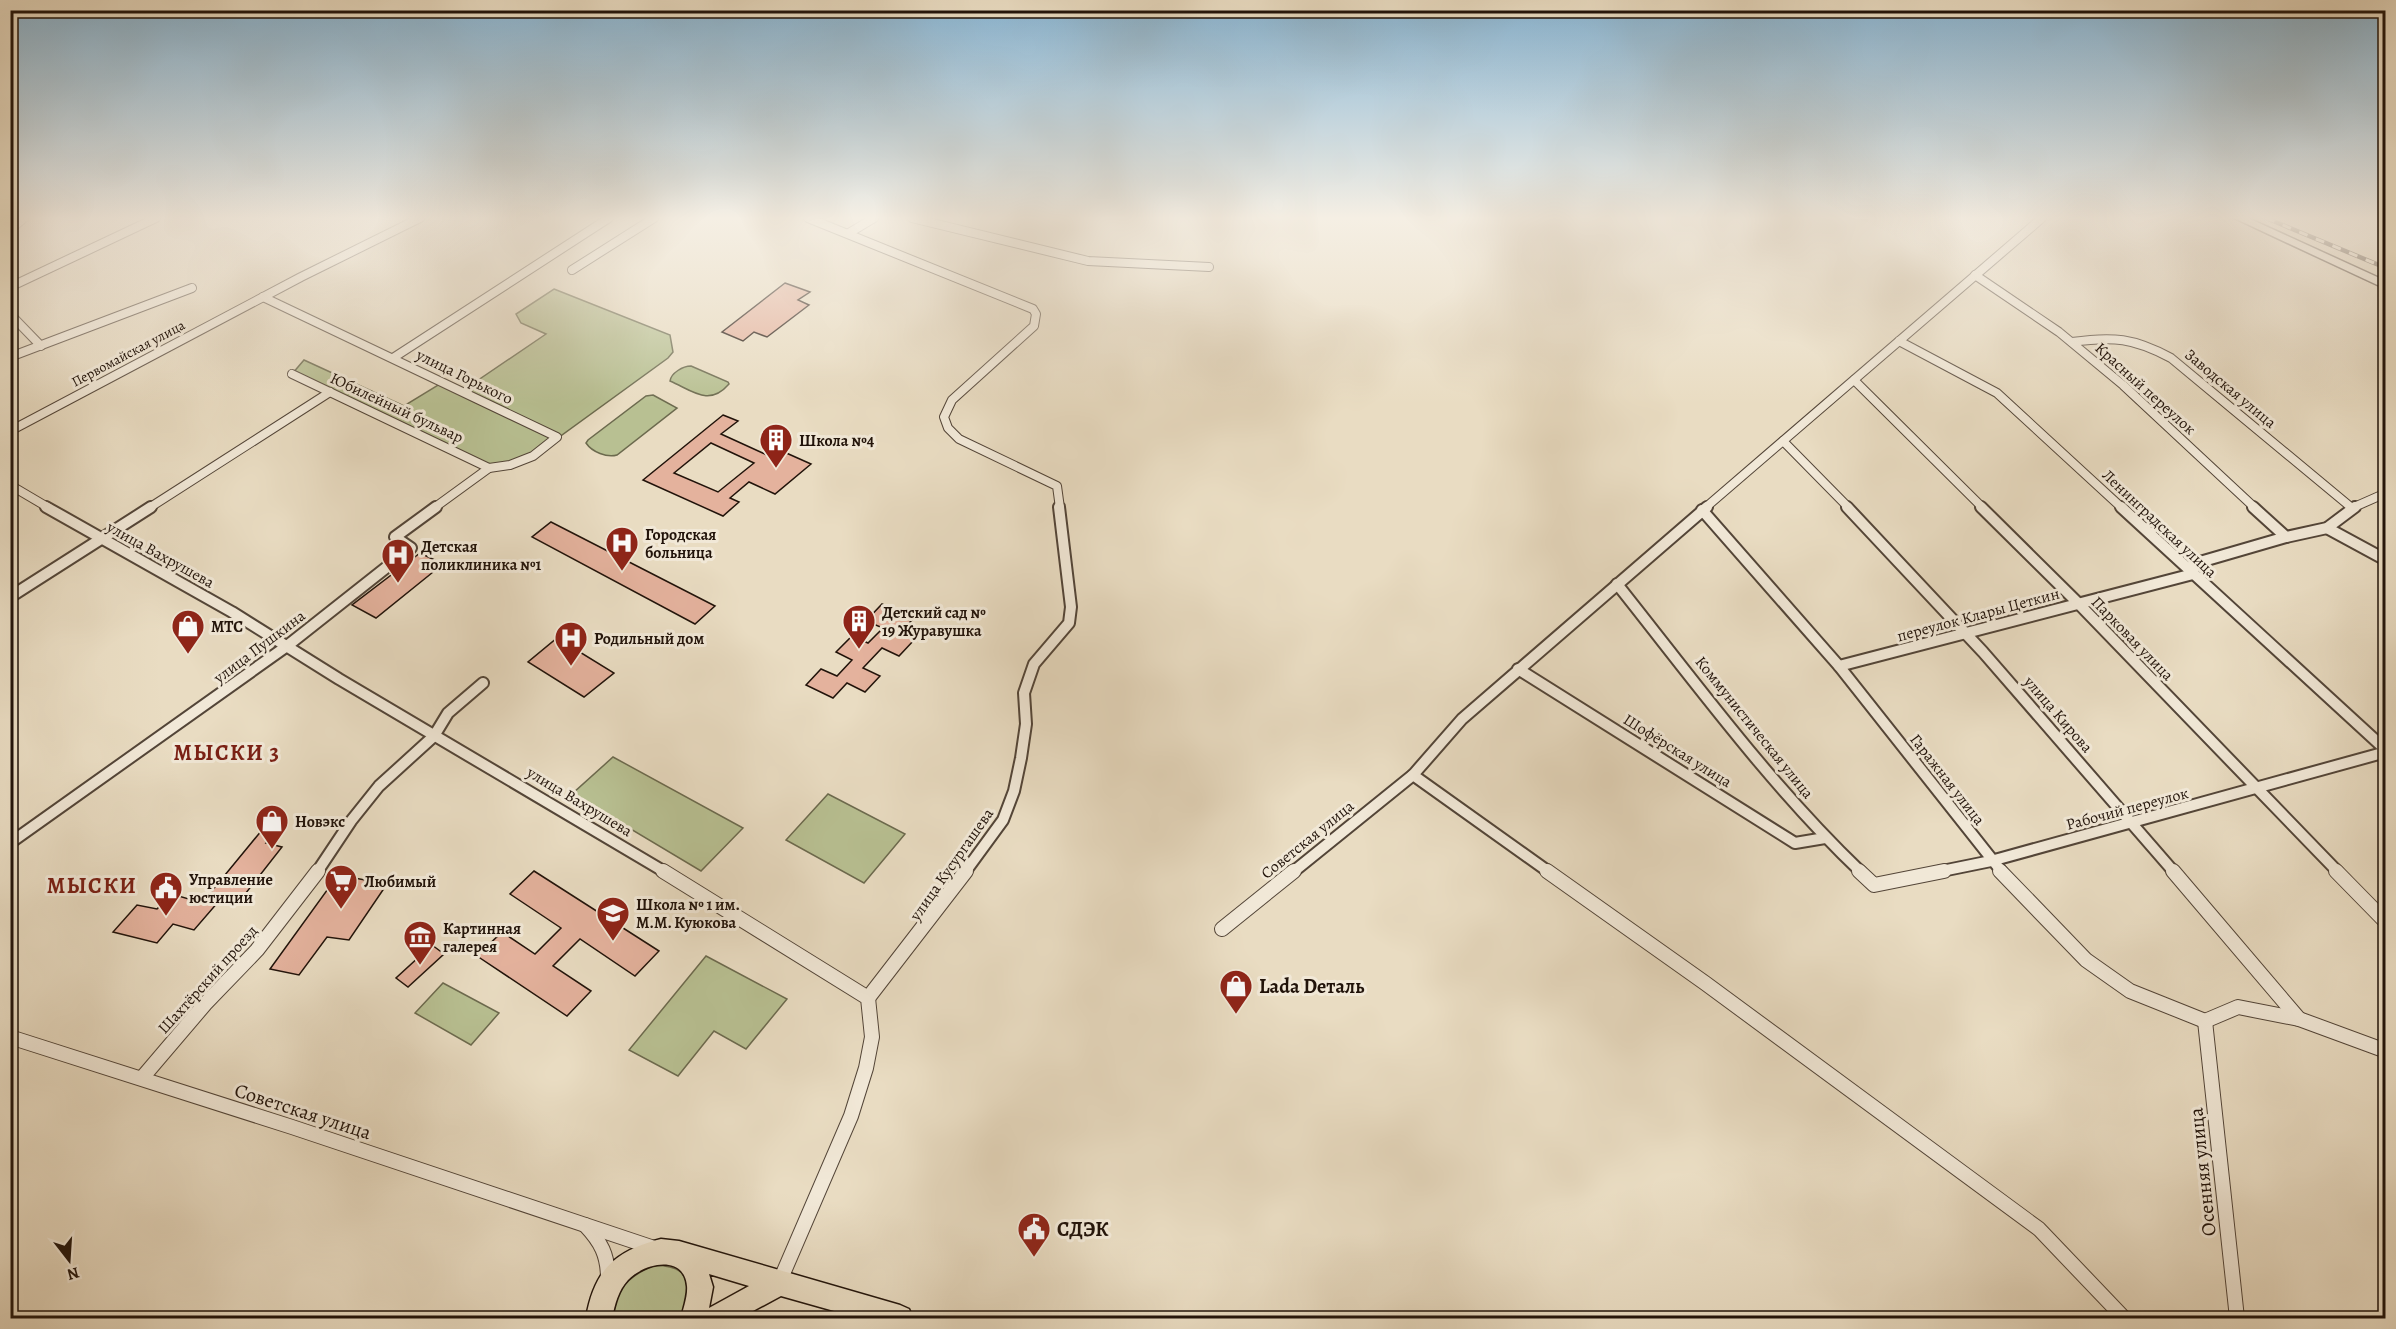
<svg xmlns="http://www.w3.org/2000/svg" width="2396" height="1329" viewBox="0 0 2396 1329" font-family="Alegreya,serif">
<rect width="100%" height="100%" fill="#e9dcc2"/>
<filter id="stains"><feTurbulence type="fractalNoise" baseFrequency=".00333" numOctaves="4"/><feColorMatrix values="0 0 0 0 .2 0 0 0 0 .09 0 0 0 0 .02 0 0 0 .5 -.17"/></filter>
<radialGradient id="worn" r=".72"><stop offset=".6" stop-color="#630" stop-opacity="0"/><stop offset="1" stop-color="#630" stop-opacity=".3"/></radialGradient>
<g fill="#b8c092" stroke="#6c6a4e" stroke-width="1.5">
<path d="M554 289 670 335 673 352 668 358 533 456 489 468 292 374 304 360 404 406 443 382 462 391 546 334 521 323 516 314Z"/>
<path d="M691 366 728 382 729 384C709 407 693 391 670 381 671 373 683 366 691 366Z"/>
<path d="M653 395 677 408 617 455C607 458 592 452 586 443L588 440 646 396Z"/>
<path d="M613 757 743 828 701 871 572 794Z"/>
<path d="M828 794 905 834 864 883 786 840Z"/>
<path d="M706 956 787 999 746 1049 714 1031 678 1076 629 1050Z"/>
<path d="M443 983 499 1013 471 1045 415 1013Z"/>
<path d="M655 1265C682 1266 689 1274 687 1300 687 1307 687 1312 683 1318H613C611 1291 632 1274 655 1265Z"/>
</g>
<g fill="#e4b29d" stroke="#21130a" stroke-width="1.5" fill-rule="evenodd">
<path d="M785 283 810 292 798 300 809 305 767 337 754 332 743 341 722 332Z"/>
<path d="M723 415 738 421 721 434 767 455 775 448 811 464 775 494 749 482 730 498 739 502 723 516 643 480ZM711 443 754 463 718 492 674 473Z"/>
<path d="M551 522 715 606 695 624 532 537Z"/>
<path d="M420 553 443 564 376 618 352 605Z"/>
<path d="M882 604 914 618 900 632 915 639 899 656 882 648 863 668 880 676 865 692 847 683 833 698 806 685 821 669 837 676 852 660 836 652 852 636 868 643 883 628 866 621Z"/>
<path d="M557 638 614 673 584 697 528 662Z"/>
<path d="M262 830 275 833 266 843 282 847 242 898 225 894 194 930 173 924 157 943 113 932 137 905 157 909 172 894 202 903Z"/>
<path d="M534 871 659 951 635 976 580 939 553 966 591 991 567 1016 477 956 502 932 535 954 561 928 510 894Z"/>
<path d="M338 875 387 884 349 940 327 937 299 975 270 969Z"/>
<path d="M432 945 444 954 408 987 396 978Z"/>
</g>
<g fill="none" stroke-linecap="round" stroke-linejoin="round">
<g stroke="#534538" stroke-width="10">
<g id="street-far2">
<path d="M808 218 1033 309 1036 314 1034 326 952 400 944 417 948 428 959 439 1057 486 1060 508"/>
<path d="M912 218 1088 261 1209 267"/>
<path d="M10 230 24 218"/>
<path d="M849 233 874 218"/>
<path d="M572 270 654 218"/>
<path d="M1975 275 2059 332 2123 385 2255 508"/>
<path d="M10 287 156 218"/>
<path d="M263 297 557 437 533 456 510 465 489 468 434 508"/>
<path d="M10 314 41 346"/>
<path d="M1899 341 1997 393 2122 508"/>
<path d="M2072 342C2113 336 2134 338 2171 358L2352 508"/>
<path d="M10 357 192 288"/>
<path d="M393 358 609 218"/>
<path d="M292 374 489 468"/>
<path d="M1854 380 1983 508"/>
<path d="M10 431 301 277 420 218"/>
<path d="M1783 441 1849 508"/>
<path d="M10 485 49 508"/>
<path d="M149 508 330 392"/>
<path d="M1705 508 2042 218"/>
<path d="M2352 508 2386 493"/>
</g>
</g>
<g stroke="#534538" stroke-width="14">
<g id="street-far1">
<path d="M46 507 232 612 339 679 665 872"/>
<path d="M1847 507 1983 652 2174 872"/>
<path d="M1981 507 2078 603 2338 872"/>
<path d="M2121 507 2386 750"/>
<path d="M2253 507 2286 537"/>
<path d="M1702 510 1839 666 2002 872"/>
<path d="M2327 528 2386 560"/>
<path d="M1617 584C1695 682 1770 785 1861 872"/>
<path d="M10 597 151 507"/>
<path d="M1839 666 2193 574V564L2286 537 2327 528 2355 507"/>
<path d="M1518 669 1795 843 1825 838"/>
<path d="M10 843 287 646 411 548 395 537 436 507"/>
<path d="M317 872 351 821 379 786 434 736 448 713 483 683"/>
<path d="M965 872 1003 820 1014 791 1021 758 1026 724 1024 693 1034 664 1069 623 1071 607 1059 507"/>
<path d="M1293 872 1413 775"/>
<path d="M1549 872 1413 775 1462 719 1707 507"/>
<path d="M1937 872 1991 861 2386 752"/>
</g>
</g>
<g stroke="#534538" stroke-width="16">
<g id="street">
<path d="M663 871 868 998 872 1037 866 1068 851 1116 779 1283"/>
<path d="M1547 871 1705 983 2039 1229 2124 1318"/>
<path d="M1859 871 1874 885 1944 871"/>
<path d="M2000 871 2086 960 2130 991 2205 1021"/>
<path d="M2173 871 2299 1019"/>
<path d="M2336 871 2386 922"/>
<path d="M1222 929 1294 871"/>
<path d="M868 998 966 871"/>
<path d="M2205 1021 2237 1318"/>
<path d="M2205 1021 2238 1007 2299 1019 2386 1051"/>
<path d="M10 1037 292 1127 657 1249"/>
<path d="M142 1078 205 1004 257 950 318 871"/>
<path d="M585 1225C601 1242 608 1255 608 1279"/>
</g>
</g>
<g stroke="#21130a" stroke-width="3">
<path id="secondary" d="M2234 218H2248L2386 281V289Z"/>
</g>
<g stroke="#21130a" stroke-width="3">
<path id="primary" d="M661 1239 679 1241 900 1305 909 1309 913 1318H859L781 1296 740 1318H681C683 1309 688 1296 687 1286 684 1254 644 1263 628 1280 618 1291 615 1304 612 1318H586C594 1271 614 1251 661 1239ZM709 1274 749 1286 709 1308 713 1287Z"/>
</g>
<use href="#street-far2" stroke="#f1e8d7" stroke-width="8"/>
<use href="#street-far1" stroke="#f1e8d7" stroke-width="10"/>
<use href="#street" stroke="#f1e8d7" stroke-width="14"/>
<use href="#secondary" fill="#f1e8d7" fill-rule="evenodd"/>
<use href="#primary" fill="#e9dcc2" fill-rule="evenodd"/>
<g stroke="#21130a" stroke-width="4.5">
<path id="rail" d="M2266 218 2386 268"/>
</g>
<use href="#rail" stroke="#f1e8d7" stroke-width="3" stroke-dasharray="9" stroke-linecap="butt"/>
</g>
<linearGradient id="sky" x2="0" y2="1"><stop stop-color="#88b6d5"/><stop offset="0.54" stop-color="#f5efe4"/><stop offset="1" stop-color="#f5efe4" stop-opacity="0"/></linearGradient>
<rect width="2396" height="404" fill="url(#sky)"/>
<defs>
<g id="building-pin" transform="scale(1.725)"><path d="M0 17L-7.5 6A9.5 9.5 0 1 1 7.5 6Z" fill="#8f2418" stroke="#f1e8d7"/><path d="M-4-6H4V6H1V3H-1V6H-4ZM-2.5-4.3h1.7v1.8h-1.7ZM.8-4.3h1.7v1.8H.8ZM-2.5-1h1.7V.8h-1.7ZM.8-1h1.7V.8H.8Z" fill="#fff"/></g>
<g id="hospital-pin" transform="scale(1.725)"><path d="M0 17L-7.5 6A9.5 9.5 0 1 1 7.5 6Z" fill="#8f2418" stroke="#f1e8d7"/><path d="M-5-5h3v3.5h4V-5h3V5h-3V1.5h-4V5h-3Z" fill="#fff"/></g>
<g id="shop-pin" transform="scale(1.725)"><path d="M0 17L-7.5 6A9.5 9.5 0 1 1 7.5 6Z" fill="#8f2418" stroke="#f1e8d7"/><path d="M-5-2.5h2.3a2.7 3.5 0 0 1 5.4 0H5L5.5 6h-11ZM-1.5-2.5h3a1.5 2.3 0 0 0-3 0Z" fill="#fff"/></g>
<g id="supermarket-pin" transform="scale(1.725)"><path d="M0 17L-7.5 6A9.5 9.5 0 1 1 7.5 6Z" fill="#8f2418" stroke="#f1e8d7"/><path d="M-6-5.5h2.5l.6 2H6L4.5 2H-2.5L-4.4-4H-6ZM-1.5 3.2a1.3 1.3 0 1 0 .1 0ZM3 3.2a1.3 1.3 0 1 0 .1 0Z" fill="#fff"/></g>
<g id="civic-pin" transform="scale(1.725)"><path d="M0 17L-7.5 6A9.5 9.5 0 1 1 7.5 6Z" fill="#8f2418" stroke="#f1e8d7"/><path d="M-.6-6.5H3V-4.5H.6V-3L4-1V1h2V6H-6V1h2V-1L-.6-3ZM-1.2 2.5V6h2.4V2.5Z" fill="#fff"/></g>
<g id="school-pin" transform="scale(1.725)"><path d="M0 17L-7.5 6A9.5 9.5 0 1 1 7.5 6Z" fill="#8f2418" stroke="#f1e8d7"/><path d="M0-5L7-2L0 1L-7-2ZM-4 1L0 2.5L4 1V4Q0 6-4 4Z" fill="#fff"/></g>
<g id="museum-pin" transform="scale(1.725)"><path d="M0 17L-7.5 6A9.5 9.5 0 1 1 7.5 6Z" fill="#8f2418" stroke="#f1e8d7"/><path d="M0-6L6-3V-2H-6V-3ZM-5-1h2V3h-2ZM-1-1h2V3h-2ZM3-1h2V3H3ZM-6 4H6V6H-6Z" fill="#fff"/></g>
</defs>
<g fill-rule="evenodd">
<use href="#building-pin" x="776" y="440"/>
<use href="#hospital-pin" x="622" y="543"/>
<use href="#hospital-pin" x="398" y="555"/>
<use href="#building-pin" x="859" y="621"/>
<use href="#shop-pin" x="188" y="626"/>
<use href="#hospital-pin" x="571" y="638"/>
<use href="#shop-pin" x="272" y="821"/>
<use href="#supermarket-pin" x="341" y="881"/>
<use href="#civic-pin" x="166" y="888"/>
<use href="#school-pin" x="613" y="913"/>
<use href="#museum-pin" x="420" y="937"/>
<use href="#shop-pin" x="1236" y="986"/>
<use href="#civic-pin" x="1034" y="1229"/>
</g>
<g text-anchor="middle" stroke-width="6" stroke-linejoin="round" paint-order="stroke">
<g font-size="14" fill="#21130a" stroke="#f1e8d7">
<text transform="translate(128 353) rotate(-28)" y="5">Первомайская улица</text>
</g>
<g font-size="16" fill="#21130a" stroke="#f1e8d7">
<text transform="translate(465 376) rotate(26)" y="6">улица Горького</text>
<text transform="translate(2146 388) rotate(42)" y="6">Красный переулок</text>
<text transform="translate(2231 388) rotate(40)" y="6">Заводская улица</text>
<text transform="translate(397 407) rotate(25)" y="6">Юбилейный бульвар</text>
<text transform="translate(2160 523) rotate(43)" y="6">Ленинградская улица</text>
<text transform="translate(161 554) rotate(29)" y="6">улица Вахрушева</text>
<text transform="translate(1978 614) rotate(-15)" y="6">переулок Клары Цеткин</text>
<text transform="translate(2133 638) rotate(46)" y="6">Парковая улица</text>
<text transform="translate(259 646) rotate(-37)" y="6">улица Пушкина</text>
<text transform="translate(2059 714) rotate(49)" y="6">улица Кирова</text>
<text transform="translate(1755 727) rotate(51)" y="6">Коммунистическая улица</text>
<text transform="translate(1678 750) rotate(32)" y="6">Шофёрская улица</text>
<text transform="translate(1948 779) rotate(52)" y="6">Гаражная улица</text>
<text transform="translate(580 801) rotate(31)" y="6">улица Вахрушева</text>
<text transform="translate(2127 808) rotate(-15)" y="6">Рабочий переулок</text>
<text transform="translate(1307 839) rotate(-39)" y="6">Советская улица</text>
<text transform="translate(951 864) rotate(-55)" y="6">улица Кусургашева</text>
<text transform="translate(207 979) rotate(-48)" y="6">Шахтёрский проезд</text>
</g>
<g font-size="16" font-weight="bold" fill="#21130a" stroke="#f1e8d7" text-anchor="start">
<text x="799" y="446">Школа №4</text>
<text x="645" y="540">Городская<tspan x="645" dy="18">больница</tspan></text>
<text x="421" y="552">Детская<tspan x="421" dy="18">поликлиника №1</tspan></text>
<text x="882" y="618">Детский сад №<tspan x="882" dy="18">19 Журавушка</tspan></text>
<text x="211" y="632">МТС</text>
<text x="594" y="644">Родильный дом</text>
<text x="295" y="827">Новэкс</text>
<text x="189" y="885">Управление<tspan x="189" dy="18">юстиции</tspan></text>
<text x="364" y="887">Любимый</text>
<text x="636" y="910">Школа № 1 им.<tspan x="636" dy="18">М.М. Куюкова</tspan></text>
<text x="443" y="934">Картинная<tspan x="443" dy="18">галерея</tspan></text>
</g>
<g font-size="20" font-weight="bold" fill="#21130a" stroke="#f1e8d7" text-anchor="start">
<text x="1259" y="993">Lada Dеталь</text>
<text x="1057" y="1236">СДЭК</text>
</g>
<g font-size="20" fill="#21130a" stroke="#f1e8d7">
<text transform="translate(303 1111) rotate(18)" y="7">Советская улица</text>
<text transform="translate(2202 1172) rotate(-96)" y="7">Осенняя улица</text>
</g>
<g font-size="22" font-weight="bold" letter-spacing="1.5" fill="#7a1f14" stroke="#f1e8d7">
<text x="227" y="760">МЫСКИ 3</text>
<text x="92" y="893">МЫСКИ</text>
</g>
</g>
<rect width="2396" height="1329" fill="none" stroke="#e9dcc2" stroke-width="36"/>
<rect x="12" y="12" width="2372" height="1305" fill="none" stroke="#21130a" stroke-width="3"/>
<rect x="18" y="18" width="2360" height="1293" fill="none" stroke="#21130a" stroke-width="1.5"/>
<g transform="translate(69 1260) rotate(163)" stroke="#f1e8d7" stroke-width="4.5" paint-order="stroke">
<path d="M0-4.5L10 22L0 15L-10 22Z" fill="#21130a"/>
<text y="-9" font-size="16" font-weight="bold" text-anchor="middle" fill="#21130a">N</text>
</g>
<rect width="100%" height="100%" filter="url(#stains)"/>
<rect width="100%" height="100%" fill="url(#worn)"/>
</svg>
